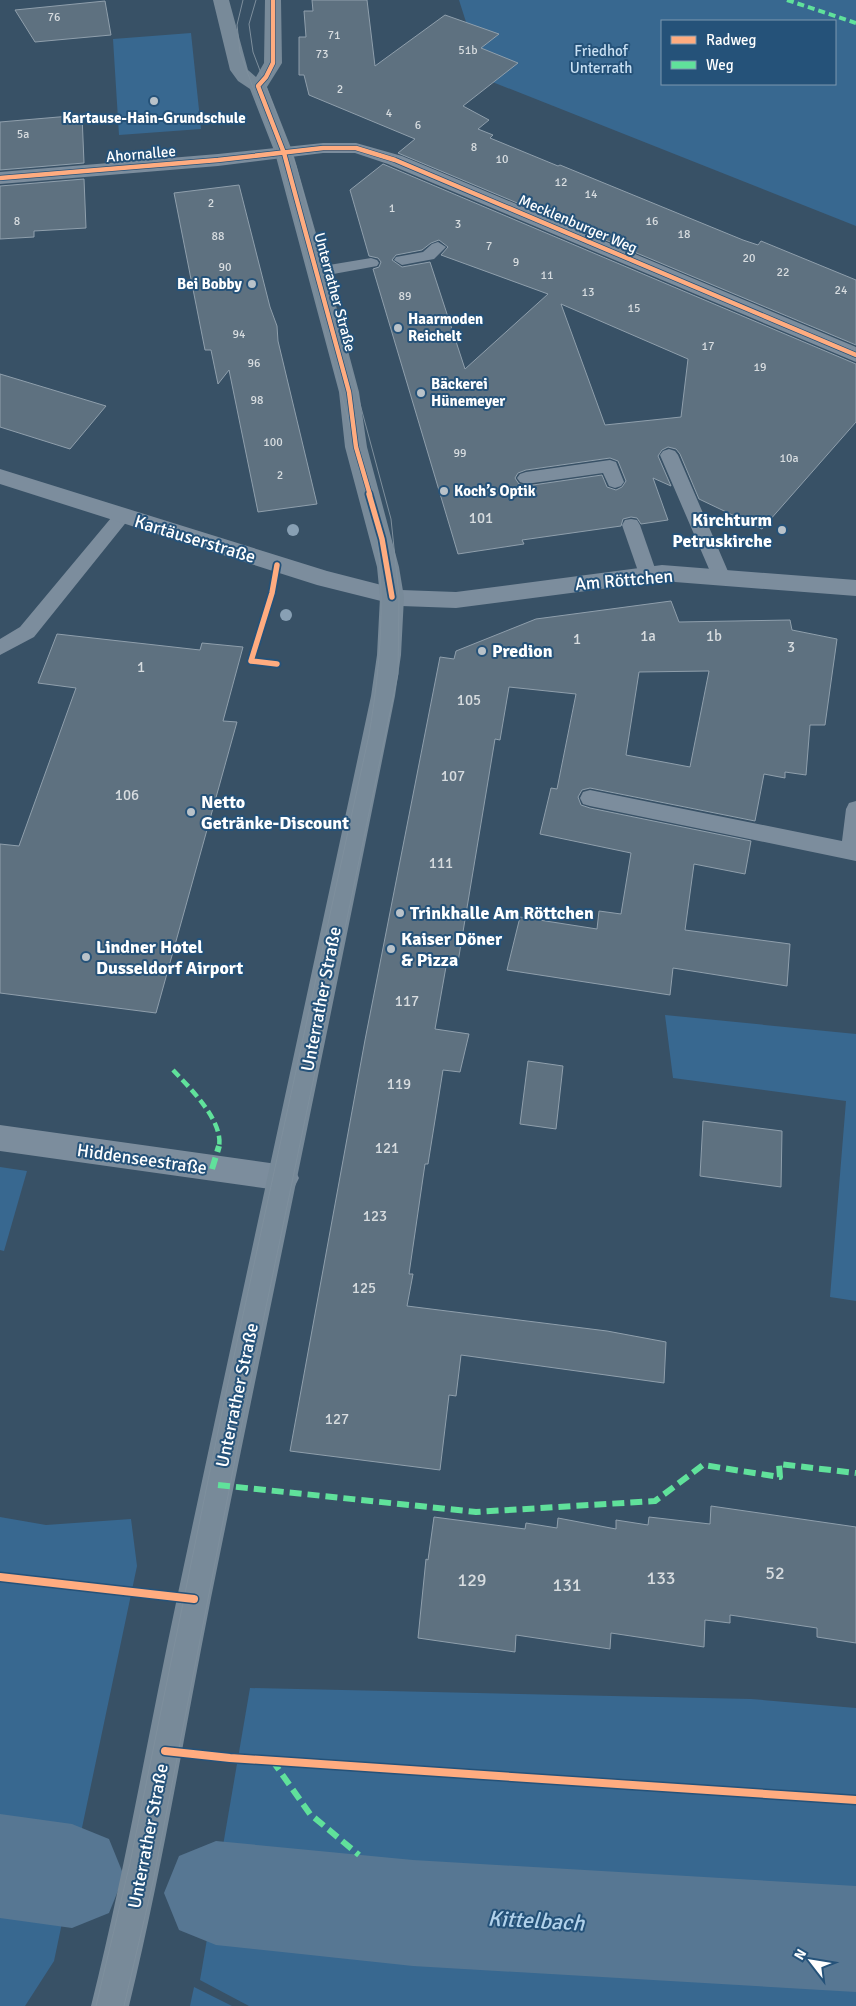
<svg xmlns="http://www.w3.org/2000/svg" width="856" height="2006" viewBox="0 0 856 2006" font-family="Signika,sans-serif">
<rect width="100%" height="100%" fill="#385166"/>
<g fill="#386890" fill-rule="evenodd">
<path d="M459 0H856V226L422 54 466 22ZM662 21H835V84H662Z"/>
<path d="M191 33 201 129 119 135 113 39Z"/>
<path d="M665 1015 856 1034V1301L830 1297 846 1101 673 1078Z"/>
<path d="M0 1167 27 1171 4 1251 0 1250Z"/>
<path d="M0 1517 46 1525 131 1519 137 1566 54 1961 25 2006H0Z"/>
<path d="M250 1688 751 1699 856 1708V2006H249L200 1980Z"/>
<path d="M194 1987 232 2006H190Z"/>
</g>
<g fill="none" stroke-linecap="round" stroke-linejoin="round">
<g fill="#577793" fill-rule="evenodd">
<path d="M0 1814 72 1824 109 1839 124 1876 109 1913 72 1928 0 1918Z"/>
<path d="M216 1841 413 1860 856 1886V1992L413 1966 216 1945 179 1930 164 1893 179 1856Z"/>
</g>
</g>
<g fill="#5e7180" stroke="#8f9fac" fill-rule="evenodd">
<path d="M312 0H367L375 66 445 15 499 34 481 48 518 63 463 106 489 120 478 129 493 135 490 138 558 166 560 165 743 240 758 245 761 241 856 280V345L398 153 415 139 309 95 304 75H299V37H306L304 11H313Z"/>
<path d="M105 1 111 35 35 42 15 10Z"/>
<path d="M82 115 84 163 0 170V122Z"/>
<path d="M383 164 856 364V422L762 529 699 499 680 454 676 449 668 447 662 450 658 456 671 486 653 478 668 520 641 524 637 518 631 517 623 519 621 526 522 540 524 544 458 554 373 269 379 267 381 262 378 258 369 256 350 190ZM439 240 448 247 441 255 548 294 465 369 430 262 402 267 392 260 396 255 422 250 431 243ZM561 304 688 359 681 417 605 425ZM610 458 618 461 626 481 622 487 616 490 607 487 602 475 526 486 519 484 515 478 518 473 526 470Z"/>
<path d="M84 179 86 228 34 231V237L0 239V186Z"/>
<path d="M239 185 270 307 277 326 278 341 317 504 258 512 229 370 218 384 211 350H205L174 193Z"/>
<path d="M0 374 63 393 106 406 70 449 0 427Z"/>
<path d="M671 601 679 622 790 620 792 630 837 639 825 725H810L806 775 785 772V778L764 774 755 821 590 788 582 790 578 797 581 805 590 808 751 841 745 874 694 864 685 930 790 944 787 986 673 968 670 995 507 970 520 917 597 929 599 911 621 914 631 853 540 834 551 788 557 789 576 694 509 687 500 740 495 739 458 962 447 961 435 1029 469 1034 460 1072 443 1070 428 1164H425L409 1274H413L407 1306 607 1331 666 1342 664 1383 461 1355 456 1396 449 1395 440 1470 290 1451 365 1040 440 657 454 659 456 651 536 619ZM709 671 690 767 626 755 639 672Z"/>
<path d="M57 634 200 650 202 643 243 647 223 721 237 722 156 1013 0 993V844L19 846 76 688 38 683Z"/>
<path d="M528 1061 563 1066 556 1129 520 1124Z"/>
<path d="M703 1121 782 1131 781 1187 700 1176Z"/>
<path d="M711 1506 856 1527V1643L817 1637V1628L730 1615V1623L705 1620 704 1647 611 1633 610 1649 516 1635 515 1652 418 1638 426 1559 428 1560 434 1517 525 1529 526 1523 557 1528 558 1518 616 1529V1520L648 1525 649 1517 710 1524Z"/>
</g>
<g fill="none" stroke-linecap="round" stroke-linejoin="round">
<g fill="#7c8d9d" fill-rule="evenodd">
<path d="M438 242 446 247 434 259 402 265 394 260 396 257 423 252 432 244Z"/>
<path d="M371 258 377 260 379 263 377 266 317 277 309 272 317 267Z"/>
<path d="M669 449 675 451 678 455 730 576 728 581 721 583 714 581 712 576 660 455 663 451Z"/>
<path d="M610 460 616 462 624 482 621 486 615 488 609 486 603 473 526 484 520 482 517 478 520 474 526 472Z"/>
<path d="M122 510 128 512 131 516 128 520 34 637 0 655V639L20 627 116 512Z"/>
<path d="M631 519 637 520 640 525 657 574 655 579 648 581 641 579 639 574 622 525 625 520Z"/>
<path d="M590 790 842 841 846 809 849 803 856 801V861L590 806 583 804 580 798 583 792Z"/>
</g>
<g fill="#7c8d9d" fill-rule="evenodd">
<path d="M323 143H356L402 156 856 347V362L388 164 355 153H323L218 166 0 184V172L218 154Z"/>
<path d="M0 469 327 571 401 590 456 592 662 565 856 580V596L662 581 456 608 401 606 317 585 0 484Z"/>
<path d="M0 1125 284 1165 294 1168 299 1178 294 1188 284 1191 0 1151Z"/>
</g>
<path fill="#788a99" fill-rule="evenodd" d="M213 0H229L248 70 256 77 264 63 265 0H281L282 63 267 87 293 153 327 272 359 392 367 447 399 567 404 597 401 655 395 696C335 997 272 1297 211 1598 184 1734 162 1871 129 2006H91C125 1871 148 1734 177 1598 241 1297 307 997 371 696L377 655 380 597 377 567 345 447 339 392 275 153 250 89 238 81 230 70Z"/>
<g stroke="#7e8f9d" stroke-width="1">
<path d="M96 2006 130 1863 223 1407 369 735C381 663 386 595 375 522L282 167 240 52 237 25 243 0"/>
<path d="M124 2006 153 1882 246 1403 398 674 399 596 391 519 296 166 253 52 249 24 256 0"/>
</g>
<path stroke="#60e19b" stroke-width="4" stroke-dasharray="7 4" stroke-linecap="butt" d="M787 0 856 23"/>
<path stroke="#60e19b" stroke-width="4.5" stroke-dasharray="9 4.5" stroke-linecap="butt" d="M173 1070C189 1087 224 1121 219 1147"/>
<g stroke="#60e19b" stroke-width="6" stroke-dasharray="12 6" stroke-linecap="butt">
<path d="M212 1169 219 1146"/>
<path d="M218 1485 476 1512 655 1501 703 1465 780 1477 779 1464 856 1473"/>
<path d="M272 1760 310 1814 359 1855"/>
</g>
<g stroke="#255279" stroke-width="6">
<g id="cycleway-far2">
<path d="M273 0V63L266 77 258 86 284 153 349 392 356 447 370 495"/>
<path d="M0 178 218 160 323 148H356L395 160 856 355"/>
</g>
</g>
<g stroke="#255279" stroke-width="9">
<g id="cycleway-far1">
<path d="M369 494 382 539 392 597"/>
<path d="M277 565 272 593 251 661 277 664"/>
</g>
</g>
<g stroke="#255279" stroke-width="11">
<g id="cycleway">
<path d="M0 1577 194 1599"/>
<path d="M165 1751 230 1758 856 1800"/>
</g>
</g>
<use href="#cycleway-far2" stroke="#ffac80" stroke-width="4.5"/>
<use href="#cycleway-far1" stroke="#ffac80" stroke-width="5.5"/>
<use href="#cycleway" stroke="#ffac80" stroke-width="8"/>
</g>
<g fill="#88a0b4">
<circle cx="293" cy="530" r="6"/>
<circle cx="286" cy="615" r="6"/>
</g>
<g fill="#b9c2c9" stroke="#255279" stroke-width="2">
<circle cx="154" cy="101" r="5"/>
<circle cx="252" cy="284" r="5"/>
<circle cx="398" cy="328" r="5"/>
<circle cx="421" cy="393" r="5"/>
<circle cx="444" cy="491" r="5"/>
<circle cx="782" cy="530" r="5"/>
<circle cx="482" cy="651" r="5"/>
<circle cx="191" cy="812" r="5"/>
<circle cx="400" cy="913" r="5"/>
<circle cx="391" cy="949" r="5"/>
<circle cx="86" cy="957" r="5"/>
</g>
<g text-anchor="middle" stroke-width="4" stroke-linejoin="round" paint-order="stroke">
<g font-size="12" fill="#d7dcdf">
<text x="54" y="21">76</text>
<text x="334" y="39">71</text>
<text x="468" y="54">51b</text>
<text x="322" y="58">73</text>
<text x="340" y="93">2</text>
<text x="389" y="117">4</text>
<text x="418" y="129">6</text>
<text x="23" y="138">5a</text>
<text x="474" y="151">8</text>
<text x="502" y="163">10</text>
<text x="561" y="186">12</text>
<text x="591" y="198">14</text>
<text x="211" y="207">2</text>
<text x="392" y="212">1</text>
<text x="17" y="225">8</text>
<text x="652" y="225">16</text>
<text x="458" y="228">3</text>
<text x="684" y="238">18</text>
<text x="218" y="240">88</text>
<text x="489" y="250">7</text>
<text x="749" y="262">20</text>
<text x="516" y="266">9</text>
<text x="225" y="271">90</text>
<text x="783" y="276">22</text>
<text x="547" y="279">11</text>
<text x="841" y="294">24</text>
<text x="588" y="296">13</text>
<text x="405" y="300">89</text>
<text x="634" y="312">15</text>
<text x="239" y="338">94</text>
<text x="708" y="350">17</text>
<text x="254" y="367">96</text>
<text x="760" y="371">19</text>
<text x="257" y="404">98</text>
<text x="273" y="446">100</text>
<text x="460" y="457">99</text>
<text x="789" y="462">10a</text>
<text x="280" y="479">2</text>
</g>
<g font-size="15" fill="#c9e0f3" stroke="#255279">
<text x="601" y="56">Friedhof<tspan x="601" dy="17">Unterrath</tspan></text>
</g>
<g font-size="15" font-weight="bold" fill="#fff" stroke="#255279" text-anchor="start">
<text x="154" y="123" text-anchor="middle">Kartause-Hain-Grundschule</text>
<text x="242" y="289" text-anchor="end">Bei Bobby</text>
<text x="408" y="324">Haarmoden<tspan x="408" dy="17">Reichelt</tspan></text>
<text x="431" y="389">Bäckerei<tspan x="431" dy="17">Hünemeyer</tspan></text>
<text x="454" y="496">Koch’s Optik</text>
</g>
<g font-size="15" fill="#fff" stroke="#255279">
<text transform="translate(141 154) rotate(-5)" y="5">Ahornallee</text>
<text transform="translate(578 224) rotate(23)" y="5">Mecklenburger Weg</text>
<text transform="translate(335 292) rotate(75)" y="5">Unterrather Straße</text>
</g>
<g font-size="15" fill="#d7dcdf">
<text x="481" y="523">101</text>
<text x="648" y="641">1a</text>
<text x="714" y="641">1b</text>
<text x="577" y="644">1</text>
<text x="791" y="652">3</text>
<text x="141" y="672">1</text>
<text x="469" y="705">105</text>
<text x="453" y="781">107</text>
<text x="127" y="800">106</text>
<text x="441" y="868">111</text>
<text x="407" y="1006">117</text>
<text x="399" y="1089">119</text>
<text x="387" y="1153">121</text>
<text x="375" y="1221">123</text>
<text x="364" y="1293">125</text>
<text x="337" y="1424">127</text>
</g>
<g font-size="18" font-weight="bold" fill="#fff" stroke="#255279" text-anchor="start">
<text x="772" y="526" text-anchor="end">Kirchturm<tspan x="772" dy="21">Petruskirche</tspan></text>
<text x="492" y="657">Predion</text>
<text x="201" y="808">Netto<tspan x="201" dy="21">Getränke-Discount</tspan></text>
<text x="410" y="919">Trinkhalle Am Röttchen</text>
<text x="401" y="945">Kaiser Döner<tspan x="401" dy="21">&amp; Pizza</tspan></text>
<text x="96" y="953">Lindner Hotel<tspan x="96" dy="21">Dusseldorf Airport</tspan></text>
</g>
<g font-size="18" fill="#fff" stroke="#255279">
<text transform="translate(195 539) rotate(17)" y="6">Kartäuserstraße</text>
<text transform="translate(624 580) rotate(-5)" y="6">Am Röttchen</text>
<text transform="translate(321 999) rotate(-79)" y="6">Unterrather Straße</text>
<text transform="translate(142 1159) rotate(8)" y="6">Hiddenseestraße</text>
<text transform="translate(237 1395) rotate(-78)" y="6">Unterrather Straße</text>
<text transform="translate(148 1836) rotate(-79)" y="6">Unterrather Straße</text>
</g>
<g font-size="18" fill="#d7dcdf">
<text x="775" y="1579">52</text>
<text x="661" y="1584">133</text>
<text x="472" y="1586">129</text>
<text x="567" y="1591">131</text>
</g>
<g font-size="22" font-style="italic" fill="#b2d2eb" stroke="#255279">
<text transform="translate(536 1920) rotate(3)" y="8">Kittelbach</text>
</g>
</g>
<rect x="661" y="20" width="175" height="65" fill="#255279" stroke="#7c97af"/>
<rect x="671" y="36" width="25" height="8" fill="#ffac80" stroke="#7c97af"/>
<text x="706" y="45" font-size="15" fill="#ffffff">Radweg</text>
<rect x="671" y="61" width="25" height="8" fill="#60e19b" stroke="#7c97af"/>
<text x="706" y="70" font-size="15" fill="#ffffff">Weg</text>
<g transform="translate(811 1961) rotate(301)" stroke="#255279" stroke-width="4" paint-order="stroke">
<path d="M0-4L9 19L0 12L-9 19Z" fill="#ffffff"/>
<text y="-8" font-size="14" font-weight="bold" text-anchor="middle" fill="#ffffff">N</text>
</g>
</svg>
